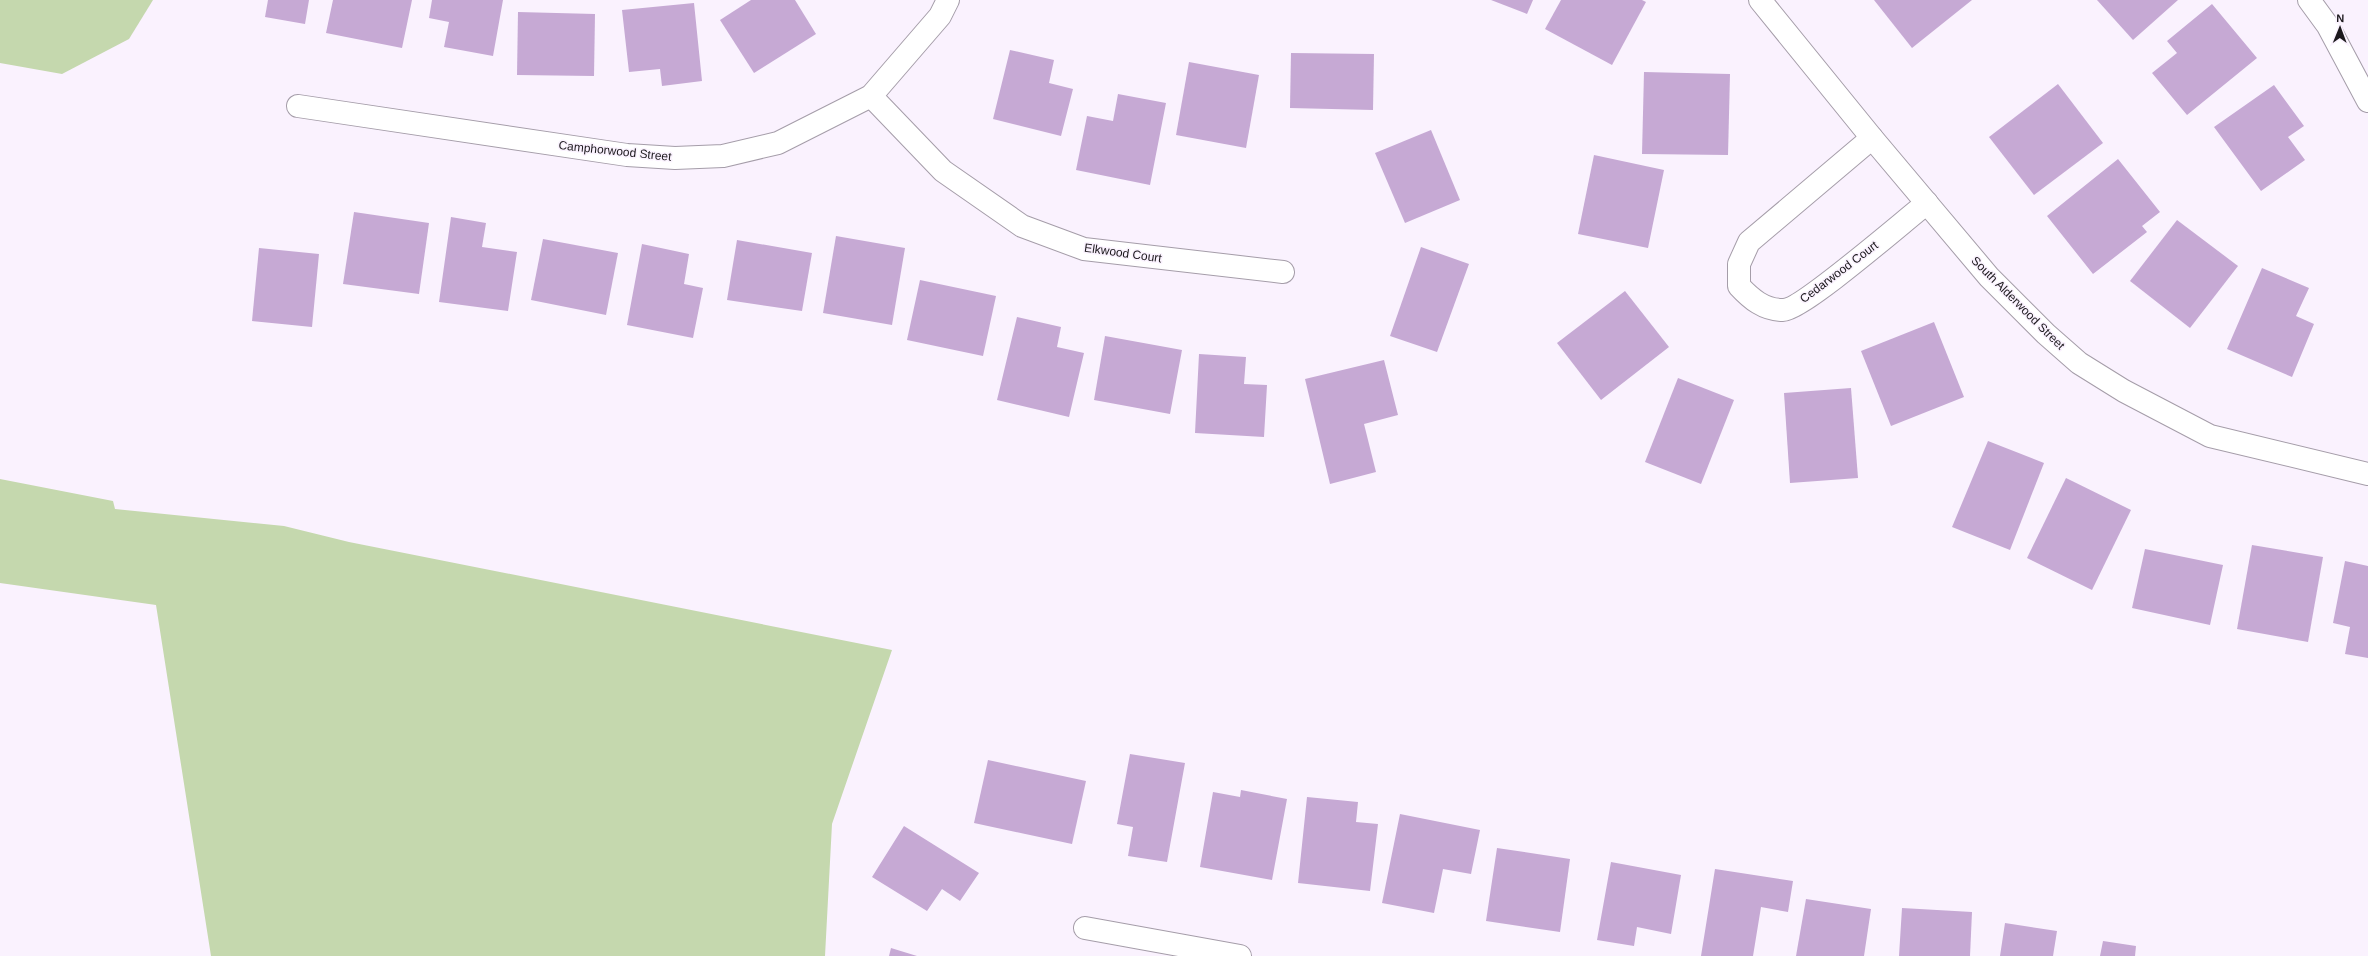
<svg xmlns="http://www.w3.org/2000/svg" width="2368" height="956" viewBox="0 0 2368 956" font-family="Helvetica,sans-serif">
<rect width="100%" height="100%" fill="#faf2fe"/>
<g fill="#c5d8ae">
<path d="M0 0H153L129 39 62 74 0 63Z"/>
<path d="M0 479 113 501 115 509 284 526 349 542 892 650 832 824 825 956H211L156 605 0 583Z"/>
</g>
<g fill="#c6a9d4">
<path d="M268 0H309L305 24 265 17Z"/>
<path d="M333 0H412L402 48 326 33Z"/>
<path d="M432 0H503L493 56 444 47 449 22 429 18Z"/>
<path d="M751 0H795L816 34 754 73 720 20Z"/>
<path d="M1491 0H1533L1527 14Z"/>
<path d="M1561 0H1642L1646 2 1612 65 1545 29Z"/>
<path d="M1874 0H1972L1912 48Z"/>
<path d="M2097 0H2178L2133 40Z"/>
<path d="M694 3 702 81 662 86 660 69 629 72 622 10Z"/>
<path d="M2212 4 2257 58 2187 115 2152 73 2177 53 2167 41Z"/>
<path d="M518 12 595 14 594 76 517 75Z"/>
<path d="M1010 50 1054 60 1049 83 1073 89 1061 136 993 119Z"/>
<path d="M1291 53 1374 54 1373 110 1290 108Z"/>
<path d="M1189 62 1259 75 1246 148 1176 135Z"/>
<path d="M1644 72 1730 74 1728 155 1642 154Z"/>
<path d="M2058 84 2103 143 2034 195 1989 137Z"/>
<path d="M2274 85 2304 126 2288 137 2305 160 2261 191 2214 127Z"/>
<path d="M1118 94 1166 103 1150 185 1076 170 1087 116 1113 121Z"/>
<path d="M1431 130 1460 200 1405 223 1375 153Z"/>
<path d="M1594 155 1664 170 1648 248 1578 234Z"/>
<path d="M2118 159 2160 212 2142 226 2147 232 2093 274 2047 216Z"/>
<path d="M354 212 429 223 419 294 343 284Z"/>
<path d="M451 217 486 223 482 247 517 252 508 311 439 302Z"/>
<path d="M2177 220 2238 266 2190 328 2130 281Z"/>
<path d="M836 236 905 248 892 325 823 313Z"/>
<path d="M543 239 618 253 606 315 531 300Z"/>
<path d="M737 240 812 253 802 311 727 300Z"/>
<path d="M642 244 689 254 684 284 703 288 693 338 627 325Z"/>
<path d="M1421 247 1469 264 1437 352 1390 336Z"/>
<path d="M259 248 319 254 312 327 252 321Z"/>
<path d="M2262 268 2309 288 2296 316 2314 324 2292 377 2227 349Z"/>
<path d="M920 280 996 296 983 356 907 340Z"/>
<path d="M1625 291 1669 347 1601 400 1557 343Z"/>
<path d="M1017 317 1061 327 1057 347 1084 353 1069 417 997 400Z"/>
<path d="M1934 322 1964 397 1891 426 1861 351Z"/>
<path d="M1105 336 1182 350 1170 414 1094 400Z"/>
<path d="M1199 354 1246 357 1244 384 1267 385 1264 437 1195 433Z"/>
<path d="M1384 360 1398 415 1364 424 1376 472 1330 484 1305 379Z"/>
<path d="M1678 378 1734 400 1701 484 1645 462Z"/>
<path d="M1851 388 1858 478 1790 483 1784 393Z"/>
<path d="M1988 441 2044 463 2010 550 1952 527Z"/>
<path d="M2066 478 2131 510 2092 590 2027 558Z"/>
<path d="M2252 545 2323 557 2308 642 2237 629Z"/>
<path d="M2145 549 2223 565 2210 625 2132 608Z"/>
<path d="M2345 561 2368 566V658L2345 654 2350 627 2333 623Z"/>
<path d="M1130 754 1185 763 1167 862 1128 856 1133 827 1117 824Z"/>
<path d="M988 760 1086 781 1072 844 974 823Z"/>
<path d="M1241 790 1287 799 1272 880 1200 867 1213 792 1240 797Z"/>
<path d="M1307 797 1358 802 1356 822 1378 824 1370 891 1298 883Z"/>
<path d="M1400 814 1480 830 1471 874 1443 869 1434 913 1382 903Z"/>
<path d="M904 826 979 873 960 901 942 889 927 911 872 877Z"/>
<path d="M1497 848 1570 859 1560 932 1486 921Z"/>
<path d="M1611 862 1681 875 1671 934 1637 927 1634 946 1597 940Z"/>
<path d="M1715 869 1793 881 1788 912 1761 907 1753 956H1701Z"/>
<path d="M1806 899 1871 909 1864 956H1796Z"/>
<path d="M1902 908 1972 912 1970 956H1899Z"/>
<path d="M2005 923 2057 931 2053 956H2000Z"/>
<path d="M2103 941 2136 946 2135 956H2100Z"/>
<path d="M891 948 917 956H889Z"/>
</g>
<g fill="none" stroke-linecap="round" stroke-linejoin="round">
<g stroke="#a59da9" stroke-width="24">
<g id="minor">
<path d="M1760 0 1872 138 1989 277 2046 334 2079 363 2124 391 2210 436 2368 474"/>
<path d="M2309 0 2328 26 2368 101"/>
<path d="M871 96 943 171 1022 226 1084 249 1283 272"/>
<path d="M298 106 627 155 675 158 723 156 778 143 871 96 940 16 948 0"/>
<path d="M1872 138 1749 242 1739 264V286C1751 299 1764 310 1783 310 1802 310 1905 220 1927 203"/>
<path d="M1085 928 1240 956"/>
</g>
</g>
<use href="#minor" stroke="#fff" stroke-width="22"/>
</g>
<g text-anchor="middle" stroke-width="3" stroke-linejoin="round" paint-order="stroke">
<g font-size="12" fill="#1b181c" stroke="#faf2fe">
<text transform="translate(615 151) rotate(6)" y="4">Camphorwood Street</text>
<text transform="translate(1123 253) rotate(8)" y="4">Elkwood Court</text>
<text transform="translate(1839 272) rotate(-37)" y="4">Cedarwood Court</text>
<text transform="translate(2018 303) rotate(45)" y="4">South Alderwood Street</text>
</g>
</g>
<g transform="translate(2340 28) rotate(1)" stroke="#faf2fe" stroke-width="3" paint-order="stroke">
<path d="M0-3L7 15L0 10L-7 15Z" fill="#1b181c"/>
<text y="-6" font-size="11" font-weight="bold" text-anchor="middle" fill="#1b181c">N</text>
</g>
</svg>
